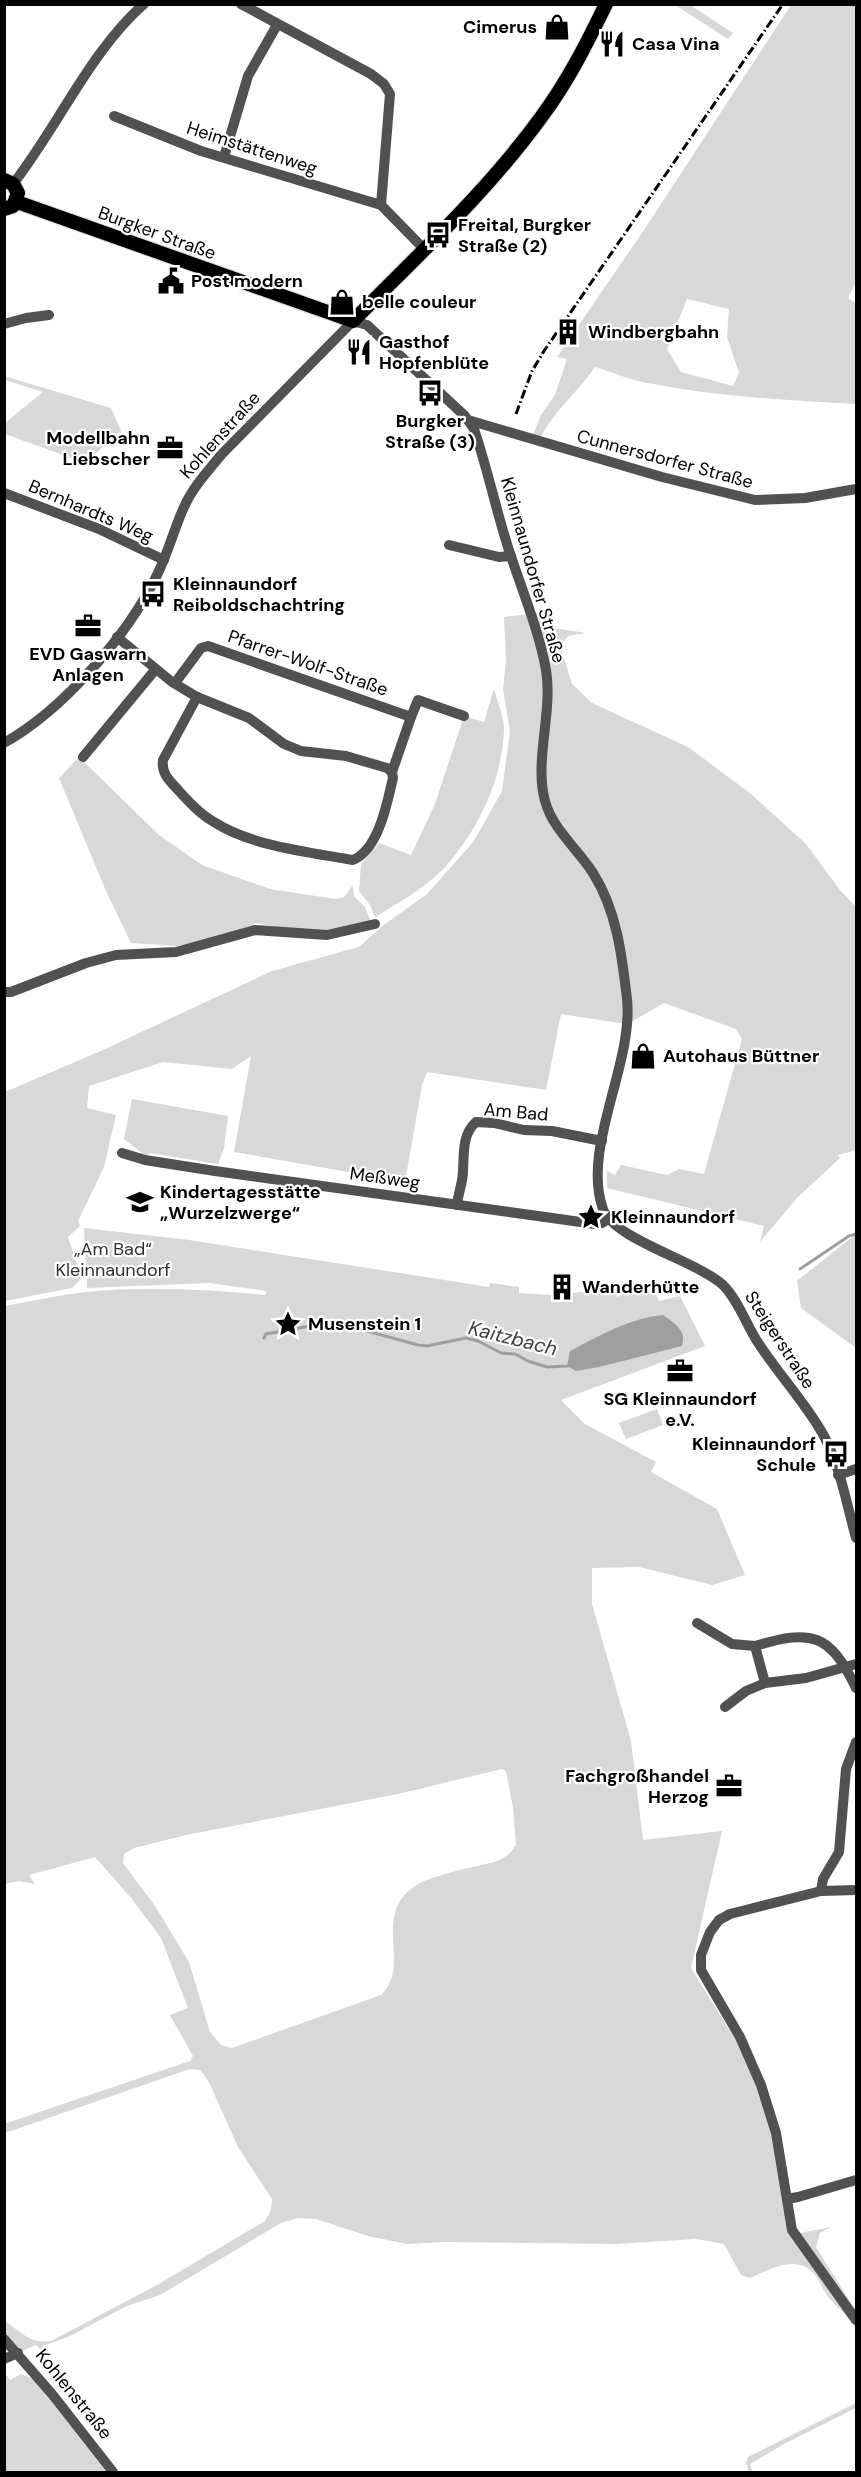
<svg xmlns="http://www.w3.org/2000/svg" width="861" height="2477" viewBox="0 0 861 2477" font-family="'DM Sans',sans-serif">
<rect width="100%" height="100%" fill="#fff"/>
<g fill="#d8d8d8" fill-rule="evenodd">
<path d="M675 5H690L733 33 728 39Z"/>
<path d="M791 5H856V282L848 298 856 303V404C789 400 720 397 653 384 634 381 614 373 595 367 577 393 554 411 540 438L533 435 541 415 555 395 567 359 557 357 646 227ZM687 299 729 309 727 337 739 373 733 386 681 372 667 349Z"/>
<path d="M4 376 111 408 121 431 85 463 5 434V423L43 392 5 380Z"/>
<path d="M537 613 541 626 586 633 568 636 560 646 572 684 592 703 688 747 751 794 806 844 840 890 856 907V1150L838 1155 840 1158 797 1198 760 1242 764 1226 607 1188V1171L615 1175 621 1165 667 1175 679 1169 704 1174 742 1039 736 1029 664 1003 633 1021 619 1023 561 1014 546 1090 427 1072 422 1085 405 1182 234 1152 251 1056 232 1069 163 1062 89 1086 87 1108 116 1115 104 1167 78 1221 80 1226 68 1237 82 1278 72 1288 5 1301V1092L103 1050 272 971 359 947 381 927 427 894 474 841 502 791 510 731 503 690 506 659 504 617Z"/>
<path d="M494 689C497 701 504 716 504 729 503 778 478 830 446 866 427 887 398 903 375 917L370 905 359 891 361 864 379 843 411 855 435 804 464 716 484 722Z"/>
<path d="M79 757 159 835 202 865 270 889 335 899 344 897 353 885 354 896 365 907 371 922 332 931 280 928 255 923 253 928 177 946 131 943 106 891 59 778Z"/>
<path d="M132 1099 228 1116 224 1148 218 1164 149 1153 147 1157 124 1139Z"/>
<path d="M84 1228 189 1240 489 1287 490 1283 519 1287V1293L551 1295 612 1289 617 1297 646 1282 653 1287 659 1301 680 1296 705 1346 561 1400 585 1424 656 1462 651 1472 717 1509 745 1575 712 1585 639 1567 592 1568V1604L631 1741 643 1840 722 1831 691 1968 745 2055 770 2125 789 2235 831 2227 820 2233 816 2247 856 2311V2329C849 2316 839 2309 829 2298 822 2290 820 2278 811 2271 794 2255 768 2270 750 2278L741 2275 724 2244 696 2239 616 2244 444 2242 407 2244 368 2236 316 2219 298 2218 281 2223 160 2295 127 2306 68 2337 43 2346 41 2350 36 2345 18 2353 5 2349V2321C21 2332 30 2344 51 2341L157 2285 265 2221 271 2210 272 2199 238 2147 208 2080 200 2070 190 2069 5 2133 4 2124 190 2061 193 2056 170 2015 188 2008 161 1938 132 1899 95 1857 29 1875 35 1884 19 1881 5 1884V1306C32 1301 59 1295 86 1292 145 1286 206 1289 265 1295L267 1291 209 1283 87 1288ZM502 1769 506 1771 513 1808 516 1845 509 1854 498 1861C479 1866 433 1875 418 1884 369 1914 413 1965 381 1995L232 2048 221 2045 210 2032 189 1962 155 1906 123 1863 124 1854 134 1848 186 1835 398 1794Z"/>
<path d="M856 1234V1348L801 1308 797 1281Z"/>
<path d="M657 1409 663 1425 626 1439 619 1423Z"/>
<path d="M4 2372 10 2380 21 2374 35 2380 106 2472H5Z"/>
<path d="M856 2403V2408L784 2444 750 2464 753 2472H749L746 2463 748 2457Z"/>
</g>
<path fill="#9f9f9f" d="M663 1315C675 1324 687 1330 682 1346L599 1367 576 1371 567 1366 570 1351C599 1336 630 1318 663 1315Z"/>
<g fill="none" stroke-linecap="round" stroke-linejoin="round">
<g stroke="#9f9f9f" stroke-width="3">
<path d="M800 1269 849 1236 856 1234"/>
<path d="M264 1338 266 1334 321 1324 356 1328 418 1345 427 1346 466 1338 478 1341 501 1353 515 1354 528 1361 547 1367 568 1366"/>
</g>
<g stroke="#dbdbdb" stroke-width="16">
<g id="major">
<path d="M4 180 13 184 18 193 13 206 4 209"/>
<path d="M17 202 353 321C418 255 488 191 542 116 568 81 587 43 606 4"/>
</g>
</g>
<g stroke="#515151" stroke-width="10">
<path d="M241 4 371 74 384 84 390 94 381 205 424 249"/>
<path d="M114 116 201 151 381 205"/>
<path d="M224 157 248 76 277 25"/>
<path d="M13 184C57 128 91 50 144 4"/>
<path d="M4 324 26 318 49 315"/>
<path d="M468 420 662 477 755 500 805 498 856 489"/>
<path d="M4 493 99 529 164 560"/>
<path d="M449 545 499 557 511 556"/>
<path d="M117 637 172 682 197 697 249 718 284 744 301 751 346 756 387 768 392 772"/>
<path d="M175 683 201 648 208 646 411 717 418 700 464 716"/>
<path d="M197 697 163 760C161 774 170 781 179 791 189 802 200 814 214 822 251 846 309 852 353 860 379 849 387 803 393 778L392 772 411 717"/>
<path d="M4 743C63 710 128 635 157 575 168 553 174 529 184 507 193 487 208 471 221 455L353 321 367 325 465 416 474 429C487 467 495 506 507 544 520 586 538 626 546 670 553 712 534 761 545 801 553 830 578 849 593 873 617 911 622 956 627 999 634 1063 581 1149 603 1209 613 1239 697 1261 723 1285 739 1301 746 1325 759 1344 779 1375 806 1403 824 1436 840 1466 847 1505 856 1538"/>
<path d="M83 757 155 670"/>
<path d="M4 992H11L86 963 116 955 176 952 255 930 327 935 375 924"/>
<path d="M122 1153 145 1160 215 1171 595 1224 602 1223 608 1219"/>
<path d="M457 1205C458 1193 463 1183 463 1171 464 1154 462 1134 476 1122L494 1123 524 1130 552 1131 602 1141"/>
<path d="M838 1475 856 1469"/>
<path d="M697 1623 732 1644 755 1646"/>
<path d="M765 1683 755 1646C811 1629 830 1633 856 1688"/>
<path d="M725 1707 746 1691 765 1683 806 1678 856 1664"/>
<path d="M856 1890 821 1891 730 1914 719 1920 710 1932 701 1955V1970L740 2037 761 2085 776 2133 792 2230 856 2320"/>
<path d="M821 1891 823 1879 839 1852 846 1769 856 1742"/>
<path d="M787 2199 798 2197 856 2180"/>
<path d="M4 2339 52 2394 113 2472"/>
<path d="M4 2359 18 2353"/>
</g>
<use href="#major" stroke="#000" stroke-width="14"/>
<path stroke="#000" stroke-width="3" stroke-dasharray="9 3 1.5 3" stroke-linecap="butt" d="M516 414 532 371 544 351 783 4"/>
</g>
<defs>
<g id="shop-bare" transform="scale(2.07)"><path d="M-5-2.5h2.3a2.7 3.5 0 0 1 5.4 0H5L5.5 6h-11ZM-1.5-2.5h3a1.5 2.3 0 0 0-3 0Z" fill="#000" stroke="#fff" stroke-width="2.5" paint-order="stroke"/></g>
<g id="restaurant-bare" transform="scale(2.07)"><path d="M-5-6h1v4h1v-4h1v4h1v-4h1v5L-1.5 .5V6h-2V.5L-5-1ZM5-6V6H3V1.5H1.5Q1.5-4 5-6Z" fill="#000" stroke="#fff" stroke-width="2.5" paint-order="stroke"/></g>
<g id="bus-bare" transform="scale(2.07)"><path d="M-5-6H5V4H4V6H2V4H-2V6H-4V4H-5ZM-3.5-4V0h7V-4ZM-3.5 1.2v1.5H-2V1.2ZM2 1.2v1.5H3.5V1.2Z" fill="#000" stroke="#fff" stroke-width="2.5" paint-order="stroke"/></g>
<g id="civic-bare" transform="scale(2.07)"><path d="M-.6-6.5H3V-4.5H.6V-3L4-1V1h2V6H-6V1h2V-1L-.6-3ZM-1.2 2.5V6h2.4V2.5Z" fill="#000" stroke="#fff" stroke-width="2.5" paint-order="stroke"/></g>
<g id="building-bare" transform="scale(2.07)"><path d="M-4-6H4V6H1V3H-1V6H-4ZM-2.5-4.3h1.7v1.8h-1.7ZM.8-4.3h1.7v1.8H.8ZM-2.5-1h1.7V.8h-1.7ZM.8-1h1.7V.8H.8Z" fill="#000" stroke="#fff" stroke-width="2.5" paint-order="stroke"/></g>
<g id="office-bare" transform="scale(2.07)"><path d="M-6-3h4V-5.5h4V-3h4V5H-6ZM-1-4.5V-3h2v-1.5ZM-6 0V1H6V0Z" fill="#000" stroke="#fff" stroke-width="2.5" paint-order="stroke"/></g>
<g id="school-bare" transform="scale(2.07)"><path d="M0-5L7-2L0 1L-7-2ZM-4 1L0 2.5L4 1V4Q0 6-4 4Z" fill="#000" stroke="#fff" stroke-width="2.5" paint-order="stroke"/></g>
<g id="sight-bare" transform="scale(2.07)"><path d="M0-6L1.8-2.2L6-1.7L2.9 1.2L3.7 5.4L0 3.3L-3.7 5.4L-2.9 1.2L-6-1.7L-1.8-2.2Z" fill="#000" stroke="#fff" stroke-width="2.5" paint-order="stroke"/></g>
</defs>
<g fill-rule="evenodd">
<use href="#shop-bare" x="557" y="27"/>
<use href="#restaurant-bare" x="612" y="44"/>
<use href="#bus-bare" x="438" y="235"/>
<use href="#civic-bare" x="171" y="281"/>
<use href="#shop-bare" x="342" y="302"/>
<use href="#building-bare" x="568" y="332"/>
<use href="#restaurant-bare" x="359" y="352"/>
<use href="#bus-bare" x="430" y="393"/>
<use href="#office-bare" x="170" y="448"/>
<use href="#bus-bare" x="153" y="594"/>
<use href="#office-bare" x="88" y="626"/>
<use href="#shop-bare" x="643" y="1056"/>
<use href="#school-bare" x="140" y="1202"/>
<use href="#sight-bare" x="591" y="1217"/>
<use href="#building-bare" x="562" y="1287"/>
<use href="#sight-bare" x="288" y="1324"/>
<use href="#office-bare" x="680" y="1371"/>
<use href="#bus-bare" x="836" y="1454"/>
<use href="#office-bare" x="729" y="1786"/>
</g>
<g text-anchor="middle" stroke-width="4.5" stroke-linejoin="round" paint-order="stroke">
<g font-size="18" font-weight="bold" fill="#000" stroke="#fff" text-anchor="start">
<text x="537" y="33" text-anchor="end">Cimerus</text>
<text x="632" y="50">Casa Vina</text>
<text x="458" y="231">Freital, Burgker<tspan x="458" dy="21">Straße (2)</tspan></text>
<text x="191" y="287">Post modern</text>
<text x="362" y="308">belle couleur</text>
<text x="588" y="338">Windbergbahn</text>
<text x="379" y="348">Gasthof<tspan x="379" dy="21">Hopfenblüte</tspan></text>
<text x="430" y="427" text-anchor="middle">Burgker<tspan x="430" dy="21">Straße (3)</tspan></text>
<text x="150" y="444" text-anchor="end">Modellbahn<tspan x="150" dy="21">Liebscher</tspan></text>
<text x="173" y="590">Kleinnaundorf<tspan x="173" dy="21">Reiboldschachtring</tspan></text>
<text x="88" y="660" text-anchor="middle">EVD Gaswarn<tspan x="88" dy="21">Anlagen</tspan></text>
<text x="663" y="1062">Autohaus Büttner</text>
<text x="160" y="1198">Kindertagesstätte<tspan x="160" dy="21">„Wurzelzwerge“</tspan></text>
<text x="611" y="1223">Kleinnaundorf</text>
<text x="582" y="1293">Wanderhütte</text>
<text x="308" y="1330">Musenstein 1</text>
<text x="680" y="1405" text-anchor="middle">SG Kleinnaundorf<tspan x="680" dy="21">e.V.</tspan></text>
<text x="816" y="1450" text-anchor="end">Kleinnaundorf<tspan x="816" dy="21">Schule</tspan></text>
<text x="709" y="1782" text-anchor="end">Fachgroßhandel<tspan x="709" dy="21">Herzog</tspan></text>
</g>
<g font-size="18" fill="#000" stroke="#fff">
<text transform="translate(252 148) rotate(18)" y="6">Heimstättenweg</text>
<text transform="translate(157 233) rotate(20)" y="6">Burgker Straße</text>
<text transform="translate(220 435) rotate(-48)" y="6">Kohlenstraße</text>
<text transform="translate(665 459) rotate(15)" y="6">Cunnersdorfer Straße</text>
<text transform="translate(91 511) rotate(23)" y="6">Bernhardts Weg</text>
<text transform="translate(533 570) rotate(74)" y="6">Kleinnaundorfer Straße</text>
<text transform="translate(308 663) rotate(19)" y="6">Pfarrer-Wolf-Straße</text>
<text transform="translate(516 1112) rotate(5)" y="6">Am Bad</text>
<text transform="translate(385 1178) rotate(8)" y="6">Meßweg</text>
<text transform="translate(780 1340) rotate(57)" y="6">Steigerstraße</text>
<text transform="translate(74 2394) rotate(51)" y="6">Kohlenstraße</text>
</g>
<g font-size="18" fill="#2f2f2f" stroke="#fff">
<text x="113" y="1255">„Am Bad“<tspan x="113" dy="21">Kleinnaundorf</tspan></text>
</g>
<g font-size="20" font-style="italic" fill="#404040" stroke="#fff">
<text transform="translate(513 1338) rotate(14)" y="7">Kaitzbach</text>
</g>
</g>
<rect width="861" height="2477" fill="none" stroke="#000000" stroke-width="12"/>
</svg>
